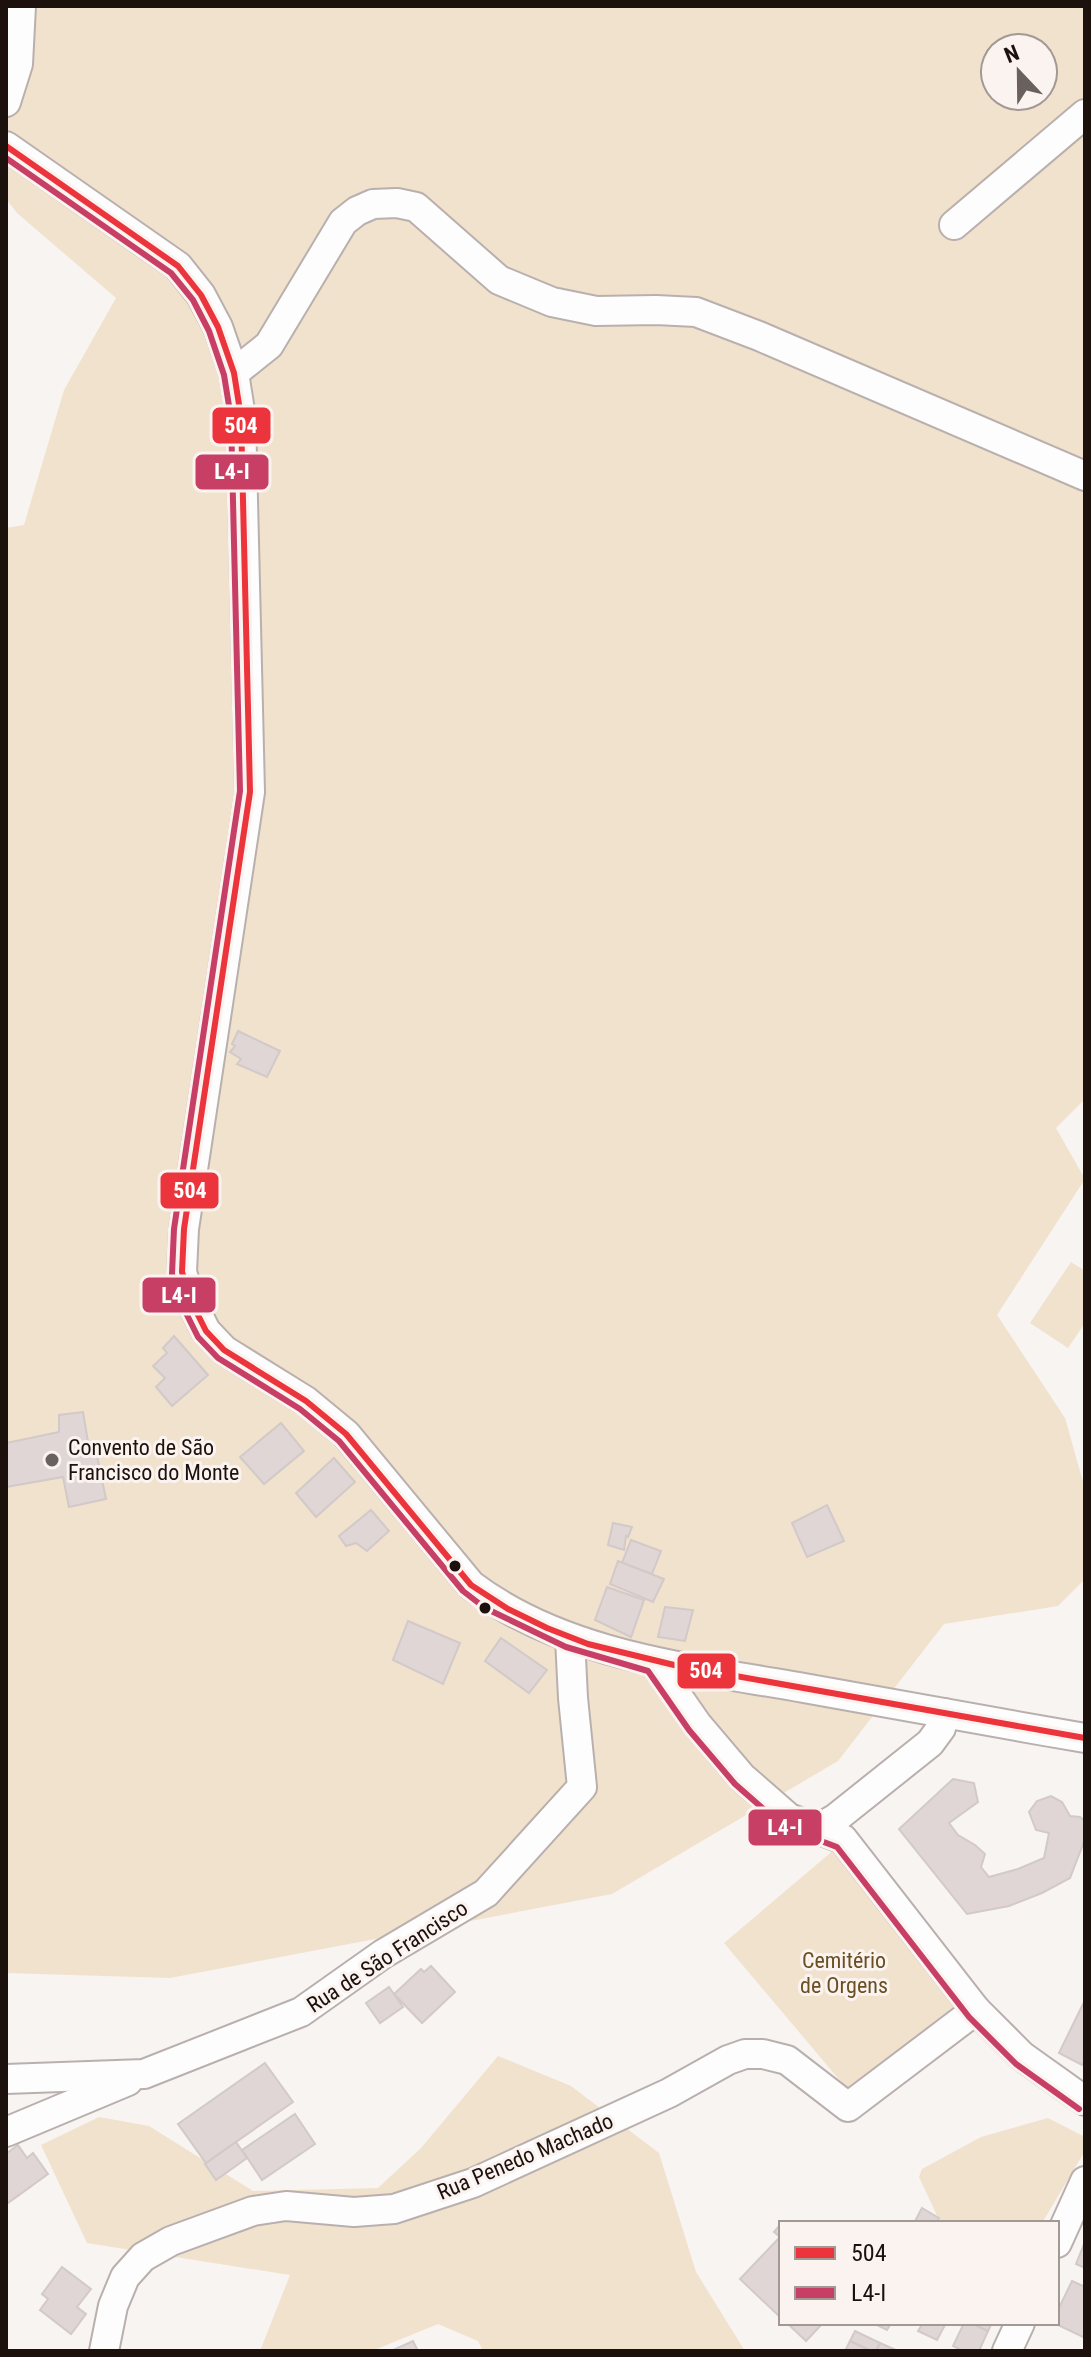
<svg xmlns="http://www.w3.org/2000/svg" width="1091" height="2357" viewBox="0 0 1091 2357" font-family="'Roboto Condensed',sans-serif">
<rect width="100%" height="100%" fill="#f8f4f2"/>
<g fill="#f1e2cd" fill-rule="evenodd">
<path d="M6 6H1085V1099L1056 1128 1085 1179 997 1315 1065 1418 1085 1489V1579L1058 1606 944 1624 838 1761 612 1894 170 1978 6 1973V528L24 525 64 390 116 298 17 213 6 199ZM995 48H1043V96H995Z"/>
<path d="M1071 1262 1085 1271V1323L1068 1348 1030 1323Z"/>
<path d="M835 1849 964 2002 853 2096 724 1943Z"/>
<path d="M498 2056 571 2086 659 2153 696 2272 745 2351H483L478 2341 438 2324 372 2351H260L290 2275 87 2243 41 2145 99 2117 149 2126 253 2191 378 2188 421 2148Z"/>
<path d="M1048 2118 1085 2137V2151L1042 2223 940 2222 919 2177 922 2169 981 2137Z"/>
</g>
<g fill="#dfd6d5" stroke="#d2c9c8" stroke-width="2">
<path d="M238 1031 280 1051 267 1077 237 1064 241 1059 230 1052 235 1046 232 1044Z"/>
<path d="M174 1336 208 1375 172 1406 156 1387 165 1378 153 1366 167 1353 163 1348Z"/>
<path d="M83 1412 88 1442 94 1441 106 1499 69 1507 63 1477 6 1487V1443L59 1432V1415Z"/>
<path d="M281 1423 304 1451 264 1484 240 1457Z"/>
<path d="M334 1458 355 1482 316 1517 296 1493Z"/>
<path d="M827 1505 844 1541 807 1557 792 1523Z"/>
<path d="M371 1510 389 1531 367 1551 356 1543 346 1546 339 1536Z"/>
<path d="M613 1523 632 1527 628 1537 626 1536 624 1550 608 1545Z"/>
<path d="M631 1540 661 1551 652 1574 622 1563Z"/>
<path d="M618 1561 664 1579 653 1602 610 1584Z"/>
<path d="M607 1587 644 1600 631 1637 595 1620Z"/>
<path d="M665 1607 693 1610 685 1641 658 1637Z"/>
<path d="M408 1621 460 1643 443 1684 393 1660Z"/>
<path d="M501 1638 547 1670 529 1693 485 1661Z"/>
<path d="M953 1779 974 1783 978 1802 949 1823 958 1835 975 1845 985 1854 981 1867 989 1877 1018 1869 1044 1858 1049 1833 1036 1830 1029 1812 1037 1801 1051 1796 1062 1802 1070 1816 1080 1817 1085 1821V1839L1070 1878 1042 1893 1009 1906 967 1914 899 1829Z"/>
<path d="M431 1966 455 1992 422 2023 394 1994 421 1969 424 1972Z"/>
<path d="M389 1987 403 2007 380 2023 366 2003Z"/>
<path d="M1083 2004 1085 2006V2060L1082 2065 1059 2053Z"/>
<path d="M265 2063 293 2102 206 2163 178 2124Z"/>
<path d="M295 2114 315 2144 262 2180 242 2150Z"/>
<path d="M236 2142 247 2158 216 2180 205 2164Z"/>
<path d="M18 2145 27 2158 33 2153 48 2174 8 2203 6 2200V2154Z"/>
<path d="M922 2208 939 2218 936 2223H914Z"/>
<path d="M781 2224V2318L740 2279 780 2237 774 2232Z"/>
<path d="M1084 2244H1085V2268L1076 2264Z"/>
<path d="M62 2267 91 2289 77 2307 86 2314 71 2334 40 2310 48 2299 42 2294Z"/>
<path d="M1072 2281 1085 2287V2338L1054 2323H1057V2312Z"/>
<path d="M787 2323H823L806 2341Z"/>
<path d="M873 2323H891L887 2330Z"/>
<path d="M923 2323H946L937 2340 918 2331Z"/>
<path d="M964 2323H971L988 2331 979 2351H963L953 2346Z"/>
<path d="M971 2323H992L988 2331Z"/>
<path d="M855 2331 880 2343 876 2351H871L850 2341Z"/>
<path d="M413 2341 418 2351H391Z"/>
<path d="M850 2341 871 2351H845Z"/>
<path d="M880 2343 898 2351H876Z"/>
</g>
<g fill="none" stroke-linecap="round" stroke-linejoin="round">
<g stroke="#b9b0ae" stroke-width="32">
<g id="minor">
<path d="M6 102 18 64 21 6"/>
<path d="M6 146 178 266 201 295 218 327 234 373 241 417 250 792 184 1229 182 1272 191 1301 206 1331 224 1350 306 1401 346 1434 471 1585C565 1656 691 1668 804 1688 897 1705 991 1722 1085 1738"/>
<path d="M954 225 1085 114"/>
<path d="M234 373 269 345 343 222 357 211 373 204 397 203 416 207 499 280 552 302 596 311 656 310 696 312 759 336 1085 476"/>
<path d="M654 1662 697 1724 742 1777 789 1818 843 1839 976 2010 1022 2056 1085 2101"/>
<path d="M817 1829 836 1818 930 1743 941 1728 944 1713"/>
<path d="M6 2079 144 2074 301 2012 383 1954 486 1893 582 1787 573 1698 570 1638"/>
<path d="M6 2132 128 2081"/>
<path d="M1057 2243 1085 2181"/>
<path d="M104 2351 113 2306 125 2277 143 2257 171 2241 253 2211 286 2206 354 2212 394 2209 473 2183 669 2093 728 2060 745 2054H763L787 2060 848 2107 976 2010"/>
<path d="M1007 2351 1020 2323"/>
</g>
</g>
<use href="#minor" stroke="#fefdfd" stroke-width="28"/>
<g stroke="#faf3f0" stroke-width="12">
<path id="bus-1" d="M6 146 178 266 201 295 218 327 234 373 241 417 250 792 184 1229 182 1272 191 1301 206 1331 224 1350 306 1401 346 1434 471 1585 508 1609 547 1628 588 1644 674 1665 1085 1738"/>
</g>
<g stroke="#faf3f0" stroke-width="12">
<path id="bus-2" d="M6 158 171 273 193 300 209 331 224 375 231 418 240 791 174 1229 172 1274 182 1305 198 1337 218 1358 300 1409 339 1441 463 1591 485 1608 566 1647 648 1671 689 1730 735 1784 784 1827 837 1847 969 2017 1016 2064 1079 2109"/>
</g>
<use href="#bus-1" stroke="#ec343c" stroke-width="6"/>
<use href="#bus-2" stroke="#c83f66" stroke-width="6"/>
</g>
<circle fill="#6a605d" stroke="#faf3f0" stroke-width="3" cx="52" cy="1460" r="8"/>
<g fill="#1d110d" stroke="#faf3f0" stroke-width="3">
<circle cx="455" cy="1566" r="7"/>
<circle cx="485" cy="1608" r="7"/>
</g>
<g text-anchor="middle" stroke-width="6" stroke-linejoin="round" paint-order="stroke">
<g font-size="22" fill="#1d110d" stroke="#faf3f0" text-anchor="start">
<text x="68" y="1455">Convento de São<tspan x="68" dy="25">Francisco do Monte</tspan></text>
</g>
<g font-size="22" fill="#1d110d" stroke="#faf3f0">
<text transform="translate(387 1956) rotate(-33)" y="8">Rua de São Francisco</text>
<text transform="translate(525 2156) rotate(-23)" y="8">Rua Penedo Machado</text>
</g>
<g font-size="22" fill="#6a4f22" stroke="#faf3f0">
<text x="844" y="1968">Cemitério<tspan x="844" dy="25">de Orgens</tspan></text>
</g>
</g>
<g stroke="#faf3f0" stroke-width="3">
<rect x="211" y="406" width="61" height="39" rx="8" fill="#ec343c"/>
<rect x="194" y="453" width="76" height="38" rx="8" fill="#c83f66"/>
<rect x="159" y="1171" width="61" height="39" rx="8" fill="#ec343c"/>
<rect x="141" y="1276" width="76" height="38" rx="8" fill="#c83f66"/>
<rect x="676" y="1652" width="61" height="38" rx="8" fill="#ec343c"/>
<rect x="747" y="1808" width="76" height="39" rx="8" fill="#c83f66"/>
</g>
<g font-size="22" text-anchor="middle" font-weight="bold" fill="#fff">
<text x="241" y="433">504</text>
<text x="232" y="479">L4-I</text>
<text x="190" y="1198">504</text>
<text x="179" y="1303">L4-I</text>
<text x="706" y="1678">504</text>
<text x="785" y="1835">L4-I</text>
</g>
<rect width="1091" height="2357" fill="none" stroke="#1d110d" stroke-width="16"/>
<rect x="779" y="2221" width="280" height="104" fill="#faf3f0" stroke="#a29995" stroke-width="2"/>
<rect x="795" y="2247" width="40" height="12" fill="#ec343c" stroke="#a29995" stroke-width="2"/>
<text x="851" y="2261" font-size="24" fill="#1d110d">504</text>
<rect x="795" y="2287" width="40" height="12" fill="#c83f66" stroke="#a29995" stroke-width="2"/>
<text x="851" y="2301" font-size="24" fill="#1d110d">L4-I</text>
<g transform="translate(1019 72) rotate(338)"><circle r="38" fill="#faf3f0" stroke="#a29995" stroke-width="2"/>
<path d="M0-6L14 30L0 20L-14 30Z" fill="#6a605d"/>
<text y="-12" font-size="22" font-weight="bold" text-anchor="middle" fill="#1d110d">N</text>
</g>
</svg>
